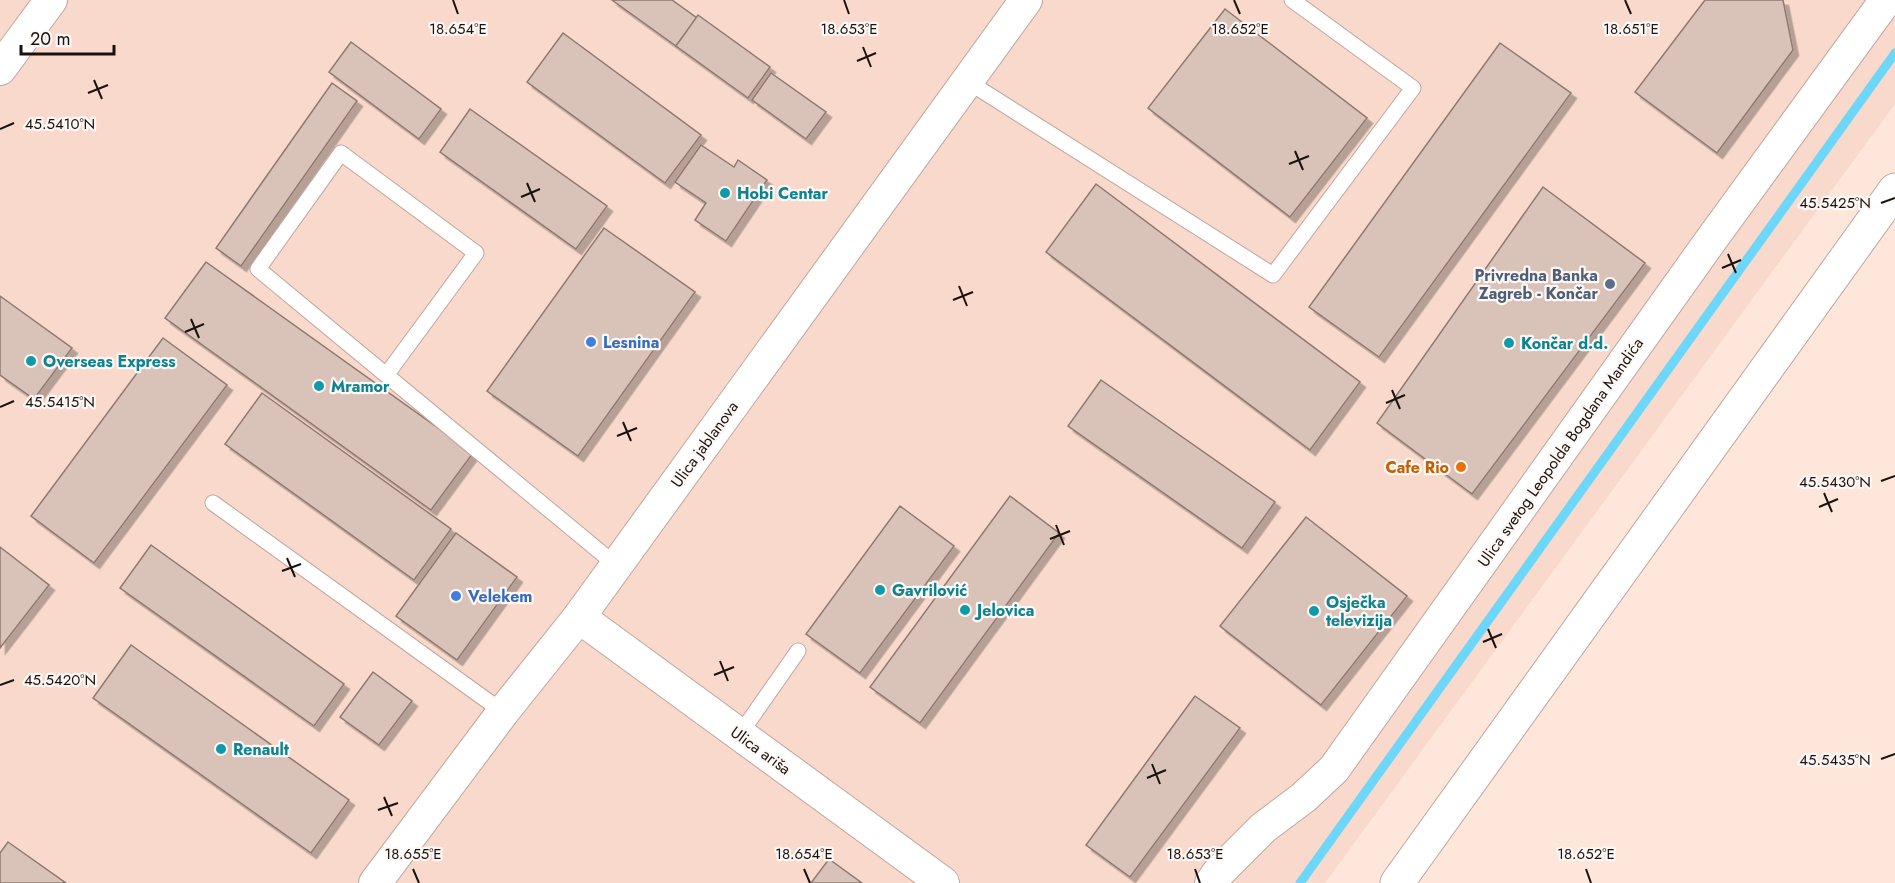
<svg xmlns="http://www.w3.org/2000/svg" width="1895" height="883" viewBox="0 0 1895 883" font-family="Jost,sans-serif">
<defs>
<filter id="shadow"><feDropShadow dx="5.5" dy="5.5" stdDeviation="0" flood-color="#0004"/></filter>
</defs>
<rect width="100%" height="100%" fill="#ffe6db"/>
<path fill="#f8d9cb" d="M0 0H1895V104L1325 883H0Z"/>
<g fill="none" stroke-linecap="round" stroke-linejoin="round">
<path stroke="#6dd7f9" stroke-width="9" d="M1300 883 1895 53"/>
</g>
<g fill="#d9c2b7" stroke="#8f7970" stroke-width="1.5" filter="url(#shadow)">
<path d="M612 0H672L697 18 676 46Z"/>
<path d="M1705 0H1783L1793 50 1717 153 1635 92Z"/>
<path d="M1225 9 1367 118 1290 217 1148 108Z"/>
<path d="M698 15 770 67 748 98 676 46Z"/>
<path d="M563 33 701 135 665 183 527 82Z"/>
<path d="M351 42 441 109 419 139 329 72Z"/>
<path d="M1500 43 1571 93 1379 357 1309 307Z"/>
<path d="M771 73 826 112 806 139 752 100Z"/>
<path d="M332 83 357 101 241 266 216 248Z"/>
<path d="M470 109 607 206 576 249 440 152Z"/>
<path d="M701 145 734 167 738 160 767 180 726 241 695 220 706 203 675 182Z"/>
<path d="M1096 184 1360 382 1310 450 1046 252Z"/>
<path d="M1543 187 1645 263 1472 494 1377 423Z"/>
<path d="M604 228 695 292 578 456 487 391Z"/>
<path d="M206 262 473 453 431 510 165 318Z"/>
<path d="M0 296 72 348 34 399 0 375Z"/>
<path d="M163 338 227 385 94 563 31 516Z"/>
<path d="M1101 380 1275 502 1242 548 1068 426Z"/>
<path d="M262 393 451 529 414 580 225 444Z"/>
<path d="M1010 496 1059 533 920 723 870 687Z"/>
<path d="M900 506 954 546 860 673 806 634Z"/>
<path d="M1306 517 1407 596 1321 705 1220 626Z"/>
<path d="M456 533 517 577 457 660 396 616Z"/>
<path d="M151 545 344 684 314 726 120 588Z"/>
<path d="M0 547 49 585 0 648Z"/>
<path d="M131 645 349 800 311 853 93 698Z"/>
<path d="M373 672 412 701 379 745 340 717Z"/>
<path d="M1195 696 1240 728 1130 877 1086 845Z"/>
<path d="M8 842 66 883H0V853Z"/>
<path d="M829 859 862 883H811Z"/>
</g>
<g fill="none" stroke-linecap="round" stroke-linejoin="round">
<g stroke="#bfa79d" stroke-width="17">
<g id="service">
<path d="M967 81 1273 275 1413 88 1292 0"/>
<path d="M387 374 476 253 341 153 258 269 616 565"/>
<path d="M213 503 503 712"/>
<path d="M740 734 798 651"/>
</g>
</g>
<g stroke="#bfa79d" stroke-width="34">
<g id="minor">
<path d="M0 69 51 0"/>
<path d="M579 617 943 883"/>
<path d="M375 883 503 712 579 617 1026 0"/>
<path d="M1211 883 1218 873 1263 828 1303 798 1334 769 1711 240 1886 0"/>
</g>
</g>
<g stroke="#bfa79d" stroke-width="35">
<path id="secondary" d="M1397 883 1895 190"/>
</g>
<use href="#service" stroke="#fff" stroke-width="15"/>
<use href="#minor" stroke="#fff" stroke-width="32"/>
<use href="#secondary" stroke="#fff" stroke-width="33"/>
</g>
<path fill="none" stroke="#1a120e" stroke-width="2" d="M453 0 458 14M844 0 849 14M1234 0 1240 14M1625 0 1631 14M863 47 871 67M857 61 876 53M94 80 102 99M88 93 108 85M0 129 14 123M1295 151 1303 170M1289 164 1309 156M527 183 535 202M521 197 540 189M1881 203 1895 198M1728 254 1736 273M1722 268 1741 260M959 286 967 306M953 300 973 292M191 319 199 338M185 332 204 324M1392 390 1400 409M1386 403 1405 395M0 407 14 401M623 422 631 441M617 436 637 428M1881 481 1895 476M1824 493 1832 512M1819 507 1838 499M1056 525 1064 545M1050 539 1070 531M287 558 295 577M282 571 301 564M1488 629 1496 648M1483 642 1502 634M720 661 728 681M714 675 734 667M0 685 14 680M1881 759 1895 754M1152 764 1160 784M1147 778 1166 770M384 797 392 816M378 810 398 803M413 869 419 883M804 869 810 883M1195 869 1200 883M1586 869 1591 883"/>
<g fill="#0f9aa8" stroke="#fdf8f6" stroke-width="2">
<circle cx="725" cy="193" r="6"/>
<circle cx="1509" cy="343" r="6"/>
<circle cx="31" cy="361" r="6"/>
<circle cx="319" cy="386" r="6"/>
<circle cx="880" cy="590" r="6"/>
<circle cx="965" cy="610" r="6"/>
<circle cx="1314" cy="611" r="6"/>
<circle cx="221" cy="749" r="6"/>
</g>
<circle fill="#5c6f8a" stroke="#fdf8f6" stroke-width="2" cx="1610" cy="284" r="6"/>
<g fill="#3f7fe0" stroke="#fdf8f6" stroke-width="2">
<circle cx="591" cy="342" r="6"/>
<circle cx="456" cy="596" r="6"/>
</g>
<circle fill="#e8710a" stroke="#fdf8f6" stroke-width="2" cx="1461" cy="467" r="6"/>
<g text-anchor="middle" stroke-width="4.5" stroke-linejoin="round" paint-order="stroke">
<g font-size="16" font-weight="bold" fill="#0d838f" stroke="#fdf8f6" text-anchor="start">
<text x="737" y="199">Hobi Centar</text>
<text x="1521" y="349">Končar d.d.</text>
<text x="43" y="367">Overseas Express</text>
<text x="331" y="392">Mramor</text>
<text x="892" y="596">Gavrilović</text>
<text x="1326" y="608">Osječka<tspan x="1326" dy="18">televizija</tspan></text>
<text x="977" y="616">Jelovica</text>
<text x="233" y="755">Renault</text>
</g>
<g font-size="16" font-weight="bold" fill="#4e5e75" stroke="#fdf8f6" text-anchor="end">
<text x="1598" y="281">Privredna Banka<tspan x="1598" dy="18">Zagreb - Končar</tspan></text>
</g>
<g font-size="16" font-weight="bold" fill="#366cbe" stroke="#fdf8f6" text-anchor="start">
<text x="603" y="348">Lesnina</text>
<text x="468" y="602">Velekem</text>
</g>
<g font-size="16" fill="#1a120e" stroke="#fdf8f6">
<text transform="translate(704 444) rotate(-54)" y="6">Ulica jablanova</text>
<text transform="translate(1560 452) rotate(-55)" y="6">Ulica svetog Leopolda Bogdana Mandića</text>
<text transform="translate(761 750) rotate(36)" y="6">Ulica ariša</text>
</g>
<g font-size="16" font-weight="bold" fill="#c56008" stroke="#fdf8f6" text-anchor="end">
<text x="1449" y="473">Cafe Rio</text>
</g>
</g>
<g font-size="15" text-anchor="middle" fill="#1a120e" stroke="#fdf8f6" stroke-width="4.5" stroke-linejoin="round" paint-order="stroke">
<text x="458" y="34">18.654°E</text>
<text x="849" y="34">18.653°E</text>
<text x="1240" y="34">18.652°E</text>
<text x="1631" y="34">18.651°E</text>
<text x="60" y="129">45.5410°N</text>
<text x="1835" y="208">45.5425°N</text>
<text x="60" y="407">45.5415°N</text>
<text x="1835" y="487">45.5430°N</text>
<text x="60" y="685">45.5420°N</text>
<text x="1835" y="765">45.5435°N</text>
<text x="413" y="859">18.655°E</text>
<text x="804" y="859">18.654°E</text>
<text x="1195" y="859">18.653°E</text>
<text x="1586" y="859">18.652°E</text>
</g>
<path d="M21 45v9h93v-9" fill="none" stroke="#1a120e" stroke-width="3"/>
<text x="30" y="45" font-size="18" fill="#1a120e" stroke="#fdf8f6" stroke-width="4.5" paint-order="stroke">20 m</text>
</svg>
